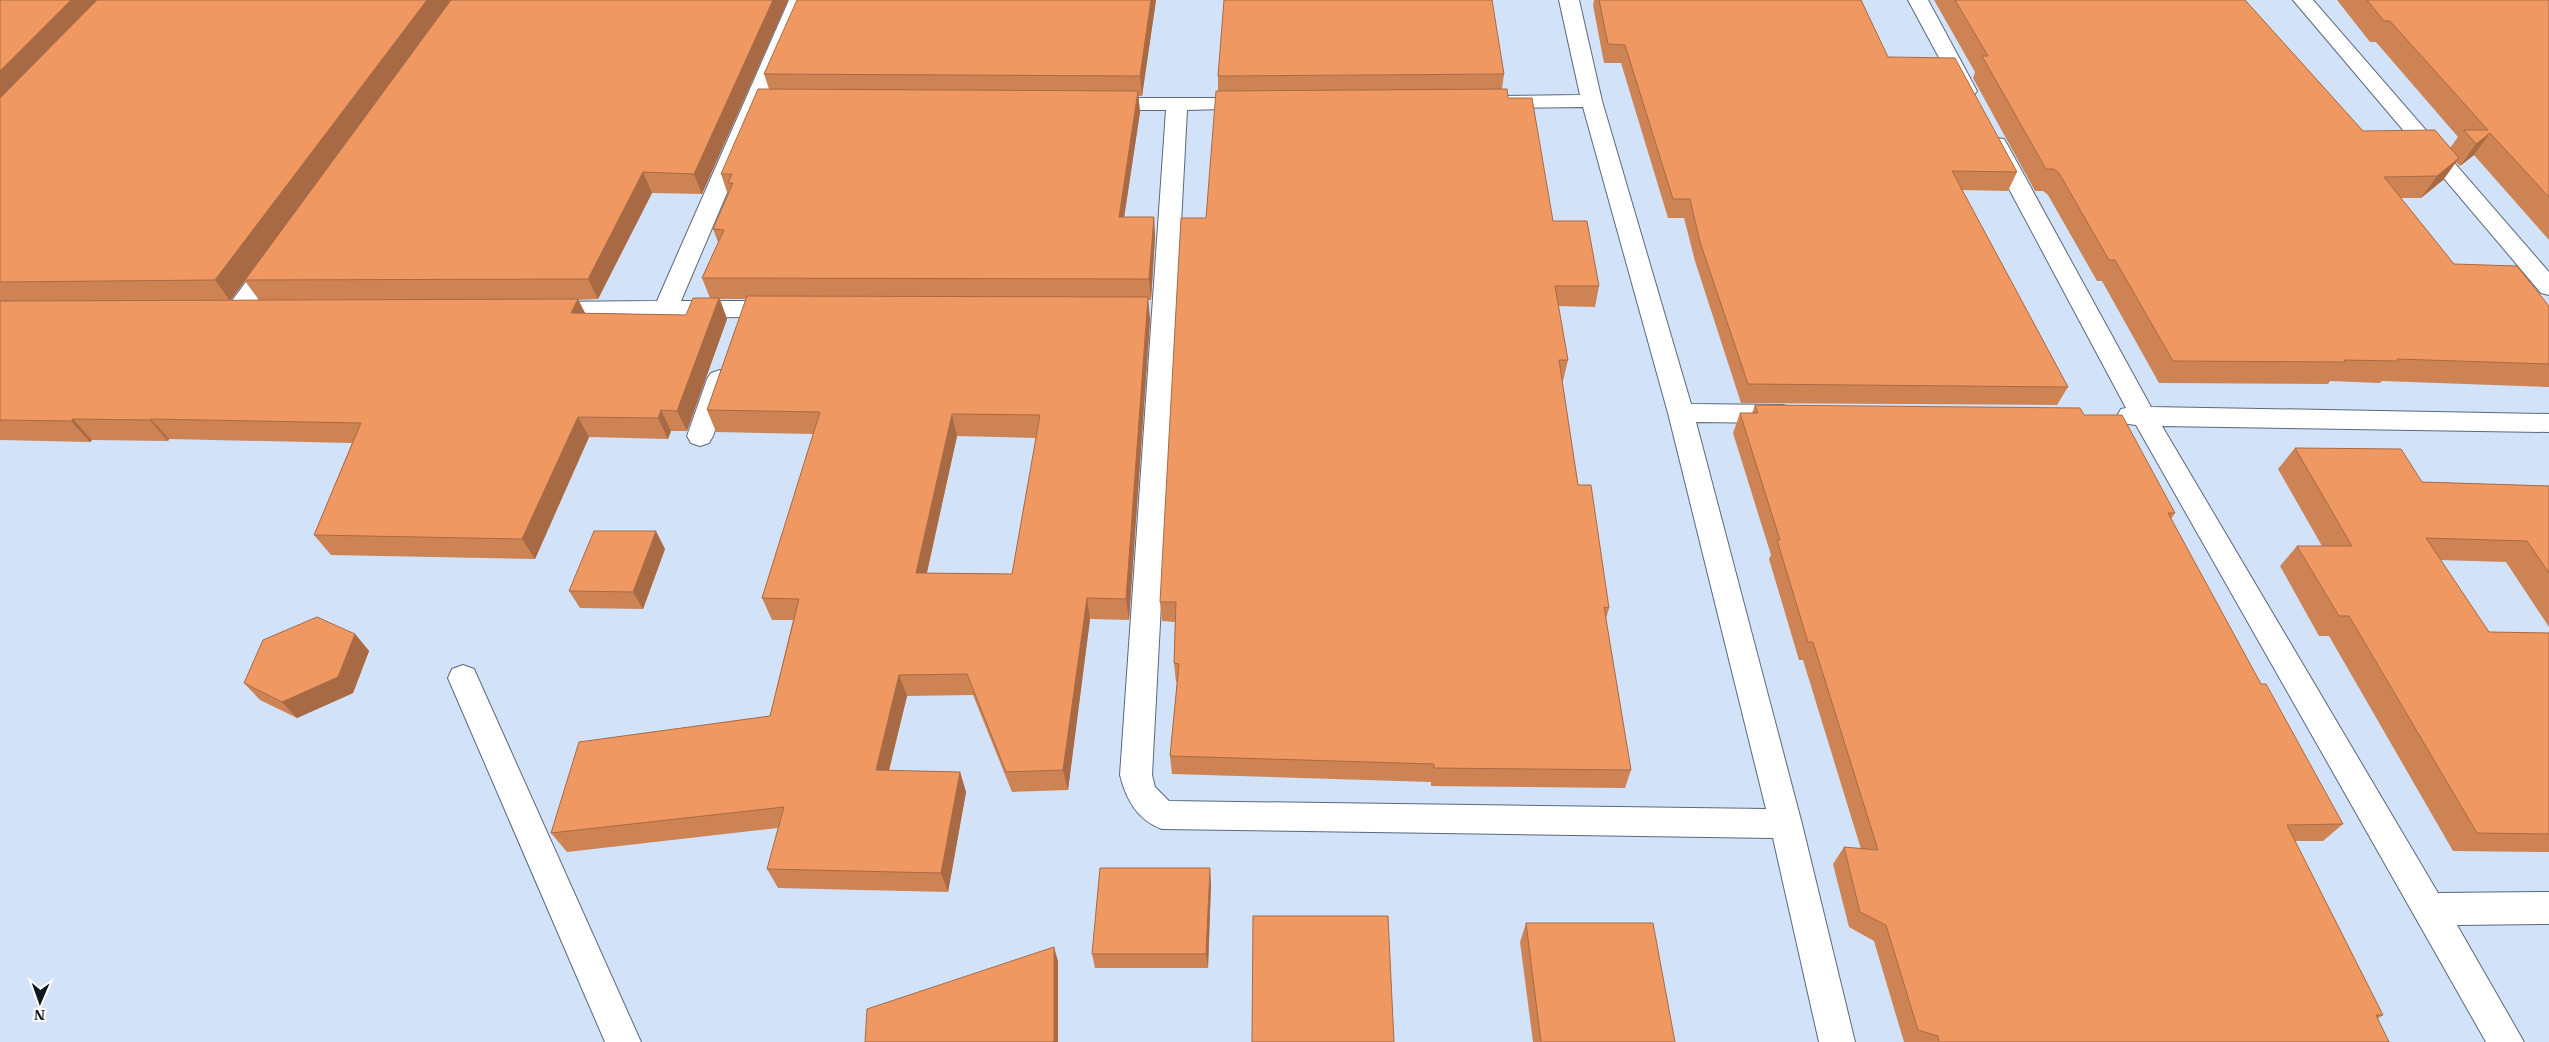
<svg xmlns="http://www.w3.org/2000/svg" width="2549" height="1042" viewBox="0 0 2549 1042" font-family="'IBM Plex Serif',serif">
<rect width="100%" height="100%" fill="#d2e2f9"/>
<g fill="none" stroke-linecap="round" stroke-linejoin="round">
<g stroke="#5a687c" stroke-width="2">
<g id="minor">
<path d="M789 0H809L681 301H780L789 303 792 309 789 315 780 317 545 318 536 316 533 310 536 304 545 302 657 301Z"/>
<path d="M1559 0H1579L1602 101 1691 404 1782 405 1791 407 1795 414 1791 421 1782 423 1696 422 1802 824 1855 1042H1819L1773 838 1162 829C1137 820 1126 799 1120 775L1166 110H1101L1094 108 1091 104 1094 100 1101 98H1253L1260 100 1263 104 1260 108 1187 110 1152 775 1155 787 1169 801 1766 809 1668 413 1583 107 1496 108 1489 106 1486 102 1489 98 1496 96 1580 95Z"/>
<path d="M1908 0H1928L1977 91 1974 95 1967 97 1960 95 1957 91Z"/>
<path d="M2293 0H2313L2549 272V295L2541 293Z"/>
<path d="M1996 138 2004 139 2007 144 2151 407 2549 414V432L2162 426 2438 893 2549 892V924L2457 925 2524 1042H2486L2136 425 2121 423 2117 416 2121 409 2126 408 1985 144 1988 139Z"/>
<path d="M274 252 282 255 286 260 282 265 246 318 237 320 228 318 225 312 228 306 266 255Z"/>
<path d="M720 370 729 373 733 379 713 436 709 443 700 446 691 443 687 436 707 379 711 373Z"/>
<path d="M463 665 474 669 478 678 641 1042H605L448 678 452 669Z"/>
</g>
</g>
<use href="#minor" fill="#fff" fill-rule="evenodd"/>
</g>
<g fill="#ce8354" fill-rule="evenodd">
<path d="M0 0H788L702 194 652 193 598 299 578 300 585 313 686 315 710 298 702 278 718 242 713 229 728 195 721 174 769 89 764 74 1156 0 1142 96H1138L1140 112 1124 217H1154L1155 238 1151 300H1148L1150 320 1129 620 1090 619 1068 790 1012 792 973 695 907 696 889 771 960 772 966 792 948 892 778 888 767 869 778 828 567 852 551 833 770 716 793 620H772L762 598 814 434 716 432 707 410 746 299H720L727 319 687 431H671L668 439 589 437 535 559 331 555 314 535 352 443 169 439 168 441 92 440 90 442 0 440ZM245 281 259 300H231ZM957 436 1036 438 1012 574 927 573Z"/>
<path d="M1594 0H1861L1888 57 2017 172 2008 191 1962 190 2068 387 2057 405 1741 403 1695 261 1684 218H1668L1621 63H1604L1593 5Z"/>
<path d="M1934 0H2245L2363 131 2450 148 2458 137 2376 42H2370L2337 0H2549V240L2474 155 2460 166 2456 162 2443 180 2421 198H2401L2454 264 2549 306V387L2382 381 2380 383 2330 381 2328 384 2159 383 2102 281H2097L2048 195 2043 191H2035L1973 78 1975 72Z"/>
<path d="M1504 74 1502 89 1508 98 1553 221 1599 286 1595 307 1558 306 1568 360 1563 381H1562L1578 485 1609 608 1606 619 1631 770 1625 788 1431 786V782L1172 774 1170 756 1177 682H1176L1174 663 1175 622 1162 621 1160 602 1206 218 1218 91V76Z"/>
<path d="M1755 405 2084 415 2175 513 2171 519 2261 684 2343 824 2323 841H2295L2383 1015 2377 1019 2389 1042H1904L1874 941 1849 927 1833 864 1844 847 1861 849 1803 660H1799L1769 559 1771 555 1733 433 1740 413H1752Z"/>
<path d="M2295 448 2422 482 2549 486V627L2506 562 2440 560 2489 632 2549 633V852L2453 851 2329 636H2319L2280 566 2297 546H2322L2278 469Z"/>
<path d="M665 549 643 609 580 608 569 591Z"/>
<path d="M355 634 369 651 353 693 297 718 260 700 244 683Z"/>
<path d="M1211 883 1208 968H1095L1092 954Z"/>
<path d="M1526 923 1675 1042H1533L1520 942Z"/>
</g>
<g fill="#a86a45">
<path d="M71 0H104L0 107V71Z"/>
<path d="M427 0H452L230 301 215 280Z"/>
<path d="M773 0H788L702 194 694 174Z"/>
<path d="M1151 0H1156L1142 96 1140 76Z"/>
<path d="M1138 91 1140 112 1121 238 1119 217Z"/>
<path d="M2490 133 2474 155 2460 166 2476 144Z"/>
<path d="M2459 158 2443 180 2421 198 2437 176Z"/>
<path d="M643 172 652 193 598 299 588 279Z"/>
<path d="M1154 217 1155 238 1151 300 1149 279Z"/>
<path d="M1148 297 1150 320 1129 620 1126 599Z"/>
<path d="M719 298 727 319 687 431 677 411Z"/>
<path d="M578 299 588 319 571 313Z"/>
<path d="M661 410 671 431 668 439 658 418Z"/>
<path d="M952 414 957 436 922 594 916 573Z"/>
<path d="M578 417 589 437 535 559 522 539Z"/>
<path d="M73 419 92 440 90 442 71 421Z"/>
<path d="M151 419 169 439 168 441 150 420Z"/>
<path d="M656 531 665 549 643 609 633 592Z"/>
<path d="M1087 598 1090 619 1068 790 1063 770Z"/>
<path d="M355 634 369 651 353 693 297 718 282 702Z"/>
<path d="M899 675 907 696 884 790 876 770Z"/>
<path d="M960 772 966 792 948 892 941 873Z"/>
<path d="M1210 868 1211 883 1208 968 1206 954Z"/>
<path d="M1054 947 1058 961V1042H1054Z"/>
</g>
<g fill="#f09862" stroke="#a86a45" fill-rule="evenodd">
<path d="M0 0H71L0 71Z"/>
<path d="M97 0H427L215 280 0 282V98Z"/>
<path d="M451 0H773L694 174 643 172 588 279 245 280Z"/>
<path d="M797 0H1151L1140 76 764 74Z"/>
<path d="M1224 0H1492L1504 74 1218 76Z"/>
<path d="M1599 0H1861L1888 57 1955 58 2017 172 1952 171 2068 387 1748 384 1700 242 1690 199H1673L1625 45 1608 44Z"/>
<path d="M1955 0H2245L2363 131 2435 130 2459 158 2437 176 2384 177 2454 264 2517 266 2549 306V364L2397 359 2398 361 2344 360 2345 362 2173 361 2115 260H2109L2059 173 2054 169H2046L1982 56H1988Z"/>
<path d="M2367 0H2549V197L2490 133 2476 144 2464 130H2488L2390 21H2384Z"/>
<path d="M758 89 1138 91 1119 217H1154L1149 279 702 278 724 230 713 229 733 183H728L732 174H721Z"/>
<path d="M1507 89 1508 98H1532L1553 221H1587L1599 286H1555L1568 360H1559L1578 485H1591L1609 608 1604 607 1631 770 1434 768V764L1170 756 1179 664 1174 663 1176 602H1160L1181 218H1206L1216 91Z"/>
<path d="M747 296 1148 297 1126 599 1087 598 1063 770 1006 772 967 674 899 675 876 770 960 772 941 873 767 869 784 807 551 833 579 742 770 716 799 599 762 598 820 412 707 410ZM952 414 1040 415 1012 574 916 573Z"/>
<path d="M693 298H719L677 411 661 410 658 418 578 417 522 539 314 535 361 423 151 419 150 420 73 419 71 421 0 420V301L578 299 571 313 686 315Z"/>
<path d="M1755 405 2080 408 2084 415H2122L2175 513H2168L2261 684H2266L2343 824 2287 825 2383 1015H2376L2389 1042H1939L1938 1036 1918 1030 1886 925 1860 912 1844 847 1878 850 1813 642H1808L1777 540H1780L1740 413H1758Z"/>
<path d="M2295 448 2401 449 2422 482 2549 486V573L2527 541 2426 538 2489 632 2549 633V834L2477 833 2349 616H2339L2297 546H2352Z"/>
<path d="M594 531H656L633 592 569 591Z"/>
<path d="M317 617 355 634 338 677 282 702 244 683 263 640Z"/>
<path d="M1100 868H1210L1206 954H1092Z"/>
<path d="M1253 916H1388L1394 1042H1252Z"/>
<path d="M1526 923H1653L1675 1042H1541Z"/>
<path d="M1054 947V1042H865L867 1009Z"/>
</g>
<g transform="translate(40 1002) rotate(182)" stroke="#ffffff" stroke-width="4" paint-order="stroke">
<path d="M0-4L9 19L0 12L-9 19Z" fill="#11171e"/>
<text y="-8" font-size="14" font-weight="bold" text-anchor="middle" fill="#11171e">N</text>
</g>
</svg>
